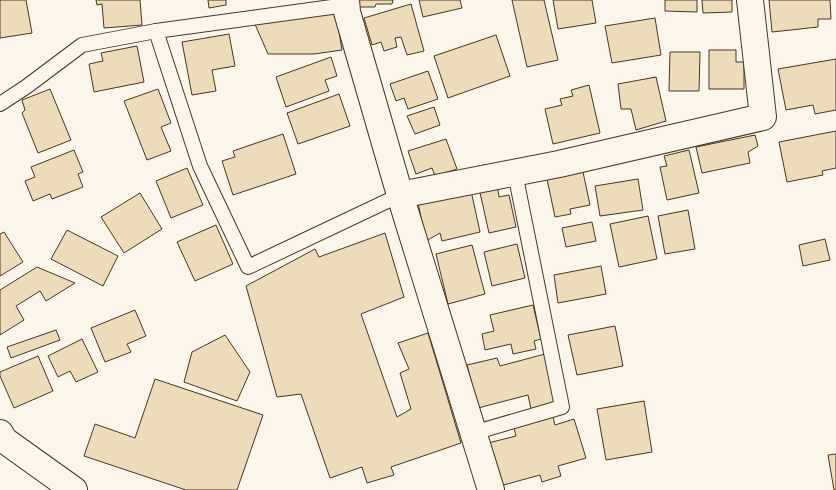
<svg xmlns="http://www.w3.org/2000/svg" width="836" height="490" viewBox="0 0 836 490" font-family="'PT Sans',sans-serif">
<rect width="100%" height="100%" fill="#fbf6e9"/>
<g fill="#ecdcbc" stroke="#4a3520">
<path d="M0 0H26L32 33 0 38Z"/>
<path d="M96 0H140L142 25 104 28 102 4 97 5Z"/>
<path d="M208 0H226V5L209 8Z"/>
<path d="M354 0H393L392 4H376L375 7H353Z"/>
<path d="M419 0H460L462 8 423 17Z"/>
<path d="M512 0H544L558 60 527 67Z"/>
<path d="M553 0H592L596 23 558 29Z"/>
<path d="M665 0H697V12L665 11Z"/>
<path d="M702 0H732V12L703 13Z"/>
<path d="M769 0H830L831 19H818V27L772 32Z"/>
<path d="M411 4 424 51 407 55 401 37 395 38 397 47 384 51 381 42 372 45 364 18Z"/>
<path d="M335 8 342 50 314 54H268L254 22Z"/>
<path d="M655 18 661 55 612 63 605 26Z"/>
<path d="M229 34 235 66 212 70 216 91 192 95 182 42Z"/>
<path d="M496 35 510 76 448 98 434 56Z"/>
<path d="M137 46 144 82 94 92 89 64 103 61 101 53Z"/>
<path d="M709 50H736V62H744V89H709Z"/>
<path d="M670 52H700L699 91H669Z"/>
<path d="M331 57 337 76 325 80 329 91 286 107 276 77Z"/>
<path d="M836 59V110L815 114 813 105 786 110 778 69Z"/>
<path d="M428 71 438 99 408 109 404 98 396 101 390 84Z"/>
<path d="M656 77 666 121 636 130 631 109H621L618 84Z"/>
<path d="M589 85 600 133 553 144 545 109 562 105 560 99 573 96 571 90Z"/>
<path d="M50 89 71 140 38 153 22 113 25 110 22 100Z"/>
<path d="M158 89 171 123 161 127 171 151 147 160 124 101Z"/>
<path d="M339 94 350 126 298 144 287 113Z"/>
<path d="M434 107 440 125 415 134 407 116Z"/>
<path d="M836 131V168L822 171 823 175 787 182 779 142Z"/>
<path d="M283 134 296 174 233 195 222 161 235 157 233 151Z"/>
<path d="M755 135 758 146 748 152 750 163 702 173 696 147Z"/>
<path d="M446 139 457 169 435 176 432 168 416 174 408 151Z"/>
<path d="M74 150 83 172 78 174 83 187 52 199 50 194 33 201 25 181 35 177 31 167Z"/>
<path d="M689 150 699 193 667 200 660 167 667 166 664 156Z"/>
<path d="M187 168 203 205 171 218 156 181Z"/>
<path d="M583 172 590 205 570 209 571 214 555 217 547 179Z"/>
<path d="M638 179 643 210 600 216 595 186Z"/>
<path d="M497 184 499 197 509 195 516 227 489 233 479 188Z"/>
<path d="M470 186 480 232 442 241 440 233 426 241 417 198Z"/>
<path d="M140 193 162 229 124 253 101 217Z"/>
<path d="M688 210 695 249 665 254 658 216Z"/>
<path d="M648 216 657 259 619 267 610 224Z"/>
<path d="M592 222 596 241 566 247 562 228Z"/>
<path d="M216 225 233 264 195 281 177 242Z"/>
<path d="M67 230 118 256 103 286 51 259Z"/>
<path d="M4 232 23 262 0 276V234Z"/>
<path d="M385 233 404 297 361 314 397 417 411 409 400 373 409 369 398 343 428 333 461 443 391 467 394 475 367 483 362 467 330 478 301 394 277 397 246 286 315 249 319 257Z"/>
<path d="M825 239 830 260 803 266 799 245Z"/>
<path d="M517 244 525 278 492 286 484 252Z"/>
<path d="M472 245 485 294 448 304 436 254Z"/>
<path d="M601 266 606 294 558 303 554 275Z"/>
<path d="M37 267 75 283 46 301 40 291 16 306 24 320 0 335V290Z"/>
<path d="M533 305 541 339 534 341 536 349 513 354 511 344 485 350 482 334 494 331 490 315Z"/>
<path d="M135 310 146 336 127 344 131 352 105 362 91 328Z"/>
<path d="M615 326 623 366 577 375 568 335Z"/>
<path d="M56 330 60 340 11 358 7 347Z"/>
<path d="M225 335 250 372 237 401 184 382 192 352Z"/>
<path d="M82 339 98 372 76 382 70 371 58 377 48 356Z"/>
<path d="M545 354 557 402 531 409 528 395 478 408 467 365 497 358 500 366Z"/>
<path d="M38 356 53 391 14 408 0 376V372Z"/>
<path d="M155 379 263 415 237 490H186L84 456 95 424 135 438Z"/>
<path d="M644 401 652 452 606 460 597 409Z"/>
<path d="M553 417 555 425 574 419 586 458 558 466 561 476 542 482 540 475 500 486 488 443 516 436 514 428Z"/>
<path d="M836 454V490H834L828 455Z"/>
</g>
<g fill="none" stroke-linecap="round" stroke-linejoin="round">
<g stroke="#4a3520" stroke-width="16">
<g id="service">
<path d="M156 31 200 166 248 267 400 195"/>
<path d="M0 104 26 87 82 45 156 31 346 5"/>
<path d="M473 433 562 407 515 173"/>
</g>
</g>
<g stroke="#4a3520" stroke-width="28">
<g id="minor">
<path d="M346 0 347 12 400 195 491 490"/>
<path d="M400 195 559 164 763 117 750 0"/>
<path d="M0 433 4 440 74 490"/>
</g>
</g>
<use href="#service" stroke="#fbf6e9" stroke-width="14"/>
<use href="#minor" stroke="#fbf6e9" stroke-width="26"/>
</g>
</svg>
